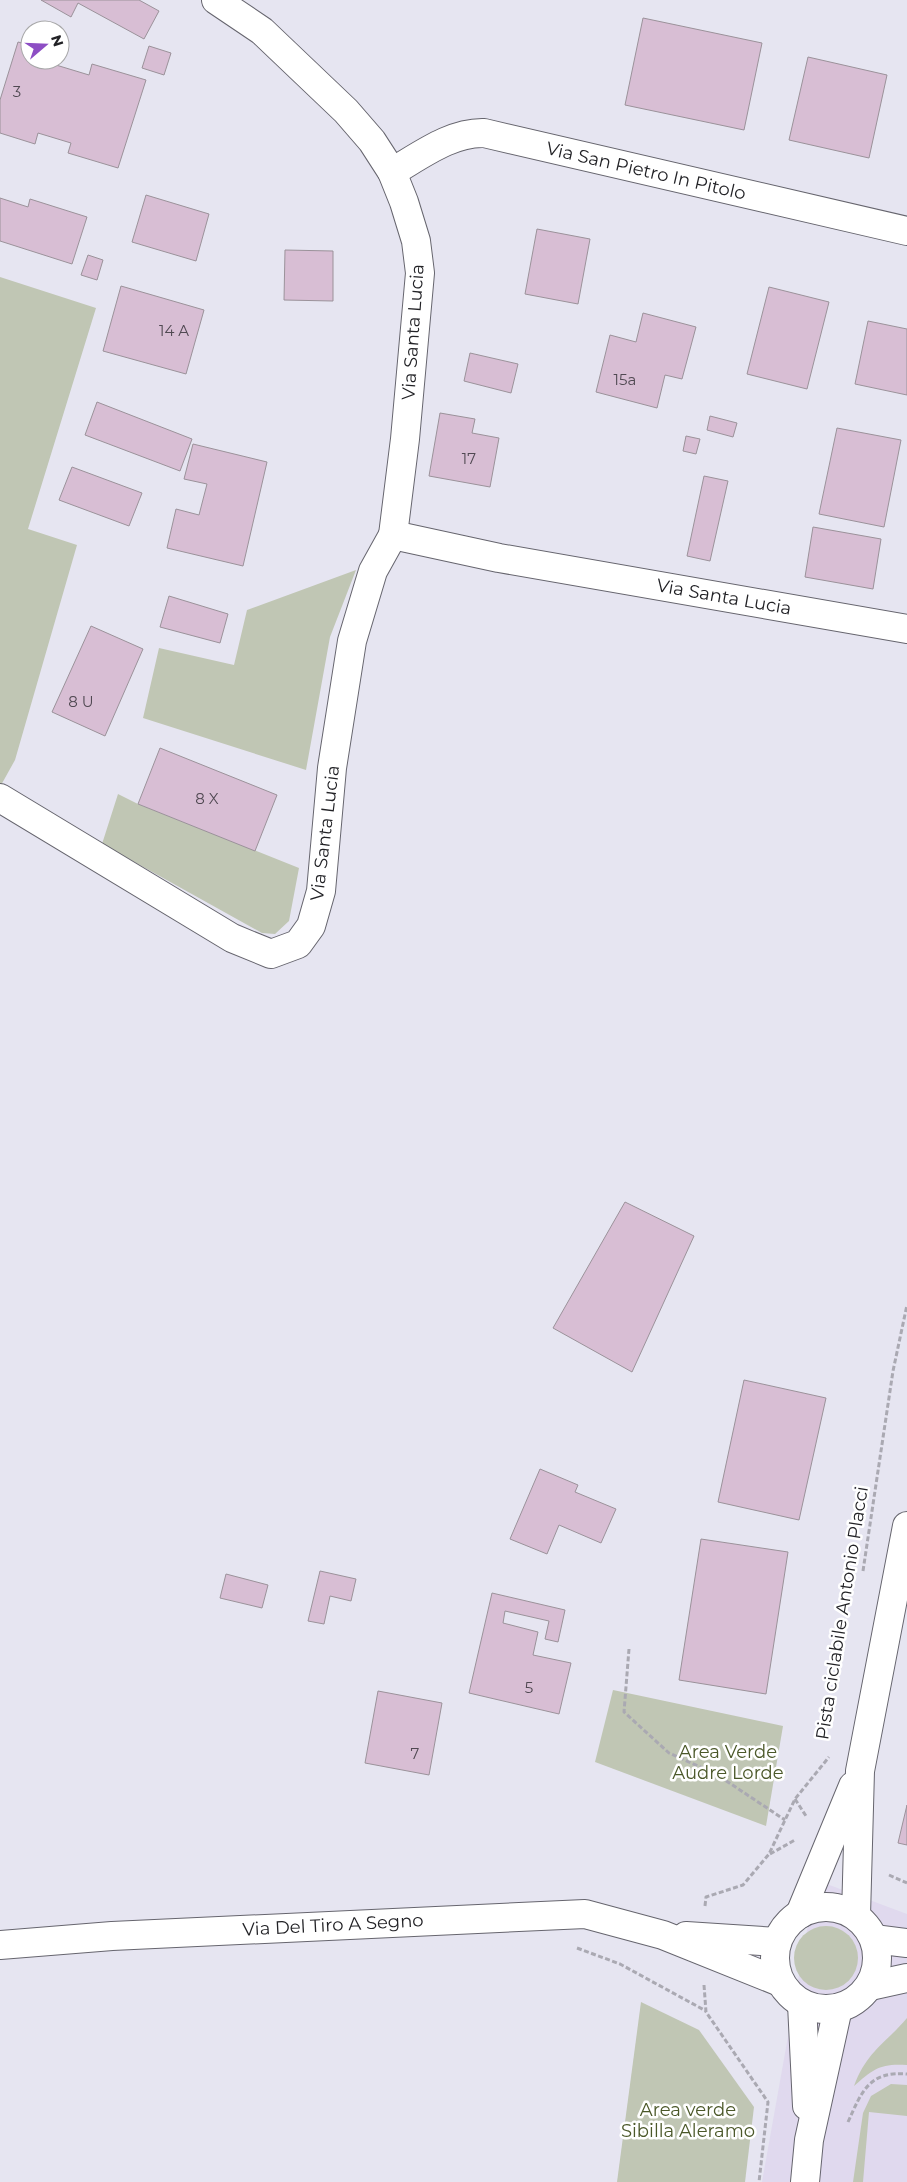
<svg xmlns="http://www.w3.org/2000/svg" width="907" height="2182" viewBox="0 0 907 2182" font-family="Montserrat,sans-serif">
<rect width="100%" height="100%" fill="#e6e5f1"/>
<path fill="#e0d9ee" d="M816 1880 907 1914V2182H762Z"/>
<g fill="#c0c6b4">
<path d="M0 277 96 308 28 529 77 545 15 760 0 787Z"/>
<path d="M356 570 330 637 306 770 143 718 159 648 234 665 247 610Z"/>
<path d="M118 794 138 804 299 868 289 921 275 934 262 933 102 844Z"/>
<path d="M613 1690 783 1726 766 1826 595 1762Z"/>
<circle cx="826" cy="1958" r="32"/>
<path d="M641 2002 699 2030 754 2107 745 2182H617Z"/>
<path d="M907 2018V2065C881 2063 873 2069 854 2086 867 2051 885 2044 907 2018Z"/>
<path d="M891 2084 907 2085V2116L869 2112 863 2182H853L863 2113 871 2096Z"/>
</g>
<g fill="#d8bed4" stroke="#9b929a">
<path d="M41 0H139L159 11 144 39 78 3 71 17Z"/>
<path d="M643 18 762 43 744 130 625 105Z"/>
<path d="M18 42 30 45V60H58L56 65 89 75 92 64 146 80 118 168 68 153 71 143 38 133 35 144 0 133V100Z"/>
<path d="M149 46 171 53 164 75 142 68Z"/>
<path d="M808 57 887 75 869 158 789 140Z"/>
<path d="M146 195 209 214 196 261 132 242Z"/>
<path d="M0 198 28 207 30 199 87 217 72 264 0 241Z"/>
<path d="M537 229 590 239 578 304 525 294Z"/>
<path d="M285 250 333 251V301L284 300Z"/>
<path d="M88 255 103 260 97 280 81 275Z"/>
<path d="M121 286 204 310 186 374 103 351Z"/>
<path d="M769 287 829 302 807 389 747 374Z"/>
<path d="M643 313 696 327 682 379 665 375 657 408 596 392 610 335 636 342Z"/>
<path d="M868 321 907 329V395L855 384Z"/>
<path d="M470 353 518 364 511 393 464 381Z"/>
<path d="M97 402 192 439 180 471 85 435Z"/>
<path d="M440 413 475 419 472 433 499 438 490 487 429 476Z"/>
<path d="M710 416 737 423 733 437 707 430Z"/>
<path d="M837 428 901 440 884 527 819 514Z"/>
<path d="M686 436 700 439 696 454 683 451Z"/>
<path d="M193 444 267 462 243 566 167 548 176 509 199 515 207 484 184 479Z"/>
<path d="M72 467 142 493 129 526 59 500Z"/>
<path d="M704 476 728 481 710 561 687 556Z"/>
<path d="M813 527 881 539 873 589 805 577Z"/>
<path d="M169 596 228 614 220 643 160 627Z"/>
<path d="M91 626 143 649 105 736 52 712Z"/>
<path d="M160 748 277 795 255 851 138 804Z"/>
<path d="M625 1202 694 1236 632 1372 553 1328Z"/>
<path d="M744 1380 826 1398 799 1520 718 1502Z"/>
<path d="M540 1469 578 1485 575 1492 616 1509 601 1543 559 1525 547 1554 510 1539Z"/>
<path d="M701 1539 788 1552 766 1694 679 1680Z"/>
<path d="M320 1571 356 1579 351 1601 330 1596 324 1624 308 1621Z"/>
<path d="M226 1574 268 1585 262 1608 220 1598Z"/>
<path d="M492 1593 565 1610 558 1642 545 1639 549 1621 505 1611 503 1623 538 1632 533 1655 571 1663 559 1714 469 1693Z"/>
<path d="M378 1691 442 1703 429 1775 365 1763Z"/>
<path d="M907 1805V1845L898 1843Z"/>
</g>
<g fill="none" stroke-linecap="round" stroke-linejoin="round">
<g stroke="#66656e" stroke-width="30">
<g id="minor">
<path d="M216 0 262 31 346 111 372 141 392 172 404 202 416 241 420 273 405 439 393 535 499 558 907 629"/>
<path d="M392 172C420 156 451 132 484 133L907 231"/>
<path d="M0 798 232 938 271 954 298 944 311 926 321 891 332 768 352 641 373 571 393 535"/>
<circle cx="826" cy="1958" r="51"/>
<path d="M800 1914 853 1786"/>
<path d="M856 1916 860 1771 907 1526"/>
<path d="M686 1936 777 1942"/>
<path d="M874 1939 907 1943"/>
<path d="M0 1945 112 1936 585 1914 663 1935 780 1982"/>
<path d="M870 1986 907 1978"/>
<path d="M802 2004 807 2106"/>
<path d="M805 2182 809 2140 838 2008"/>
</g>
</g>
<g stroke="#aaa9b2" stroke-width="3" stroke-dasharray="5 2.5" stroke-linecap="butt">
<path d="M863 1571 893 1371 907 1305"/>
<path d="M629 1649 624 1712 669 1753 716 1774 785 1820"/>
<path d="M795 1799 806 1816"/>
<path d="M770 1854 795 1840"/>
<path d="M889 1875 907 1883"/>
<path d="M705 1906 706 1897 743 1885 769 1854 795 1799 829 1757"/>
<path d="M577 1948 620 1964 706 2011"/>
<path d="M704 1985 706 2012 768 2102 759 2182"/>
<path d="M848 2122C862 2091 869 2071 907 2074"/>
</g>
<use href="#minor" stroke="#fff" stroke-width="28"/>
</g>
<g text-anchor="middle" stroke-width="5" stroke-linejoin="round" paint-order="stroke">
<g font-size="15" fill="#504952">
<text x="17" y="97">3</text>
<text x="174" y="336">14 A</text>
<text x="625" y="385">15a</text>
<text x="469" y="464">17</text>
<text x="81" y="707">8 U</text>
<text x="207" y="804">8 X</text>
<text x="529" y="1693">5</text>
<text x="415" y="1759">7</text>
</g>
<g font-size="18" fill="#222226" stroke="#fff">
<text transform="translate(646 171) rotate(13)" y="6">Via San Pietro In Pitolo</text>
<text transform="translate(413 332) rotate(-86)" y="6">Via Santa Lucia</text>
<text transform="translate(724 597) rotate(10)" y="6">Via Santa Lucia</text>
<text transform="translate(325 833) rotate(-83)" y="6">Via Santa Lucia</text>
<text transform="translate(842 1613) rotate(-81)" y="6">Pista ciclabile Antonio Placci</text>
<text transform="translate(333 1925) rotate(-3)" y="6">Via Del Tiro A Segno</text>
</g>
<g font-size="18" fill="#4b5829" stroke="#fff">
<text x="728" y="1758">Area Verde<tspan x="728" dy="21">Audre Lorde</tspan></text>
<text x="688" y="2116">Area verde<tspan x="688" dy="21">Sibilla Aleramo</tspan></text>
</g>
</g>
<g transform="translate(45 45) rotate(71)"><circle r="24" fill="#ffffff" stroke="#a7a7a8"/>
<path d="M0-4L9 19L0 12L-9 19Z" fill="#8d4ec4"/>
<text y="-8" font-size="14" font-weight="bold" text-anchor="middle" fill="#222226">N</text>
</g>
</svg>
